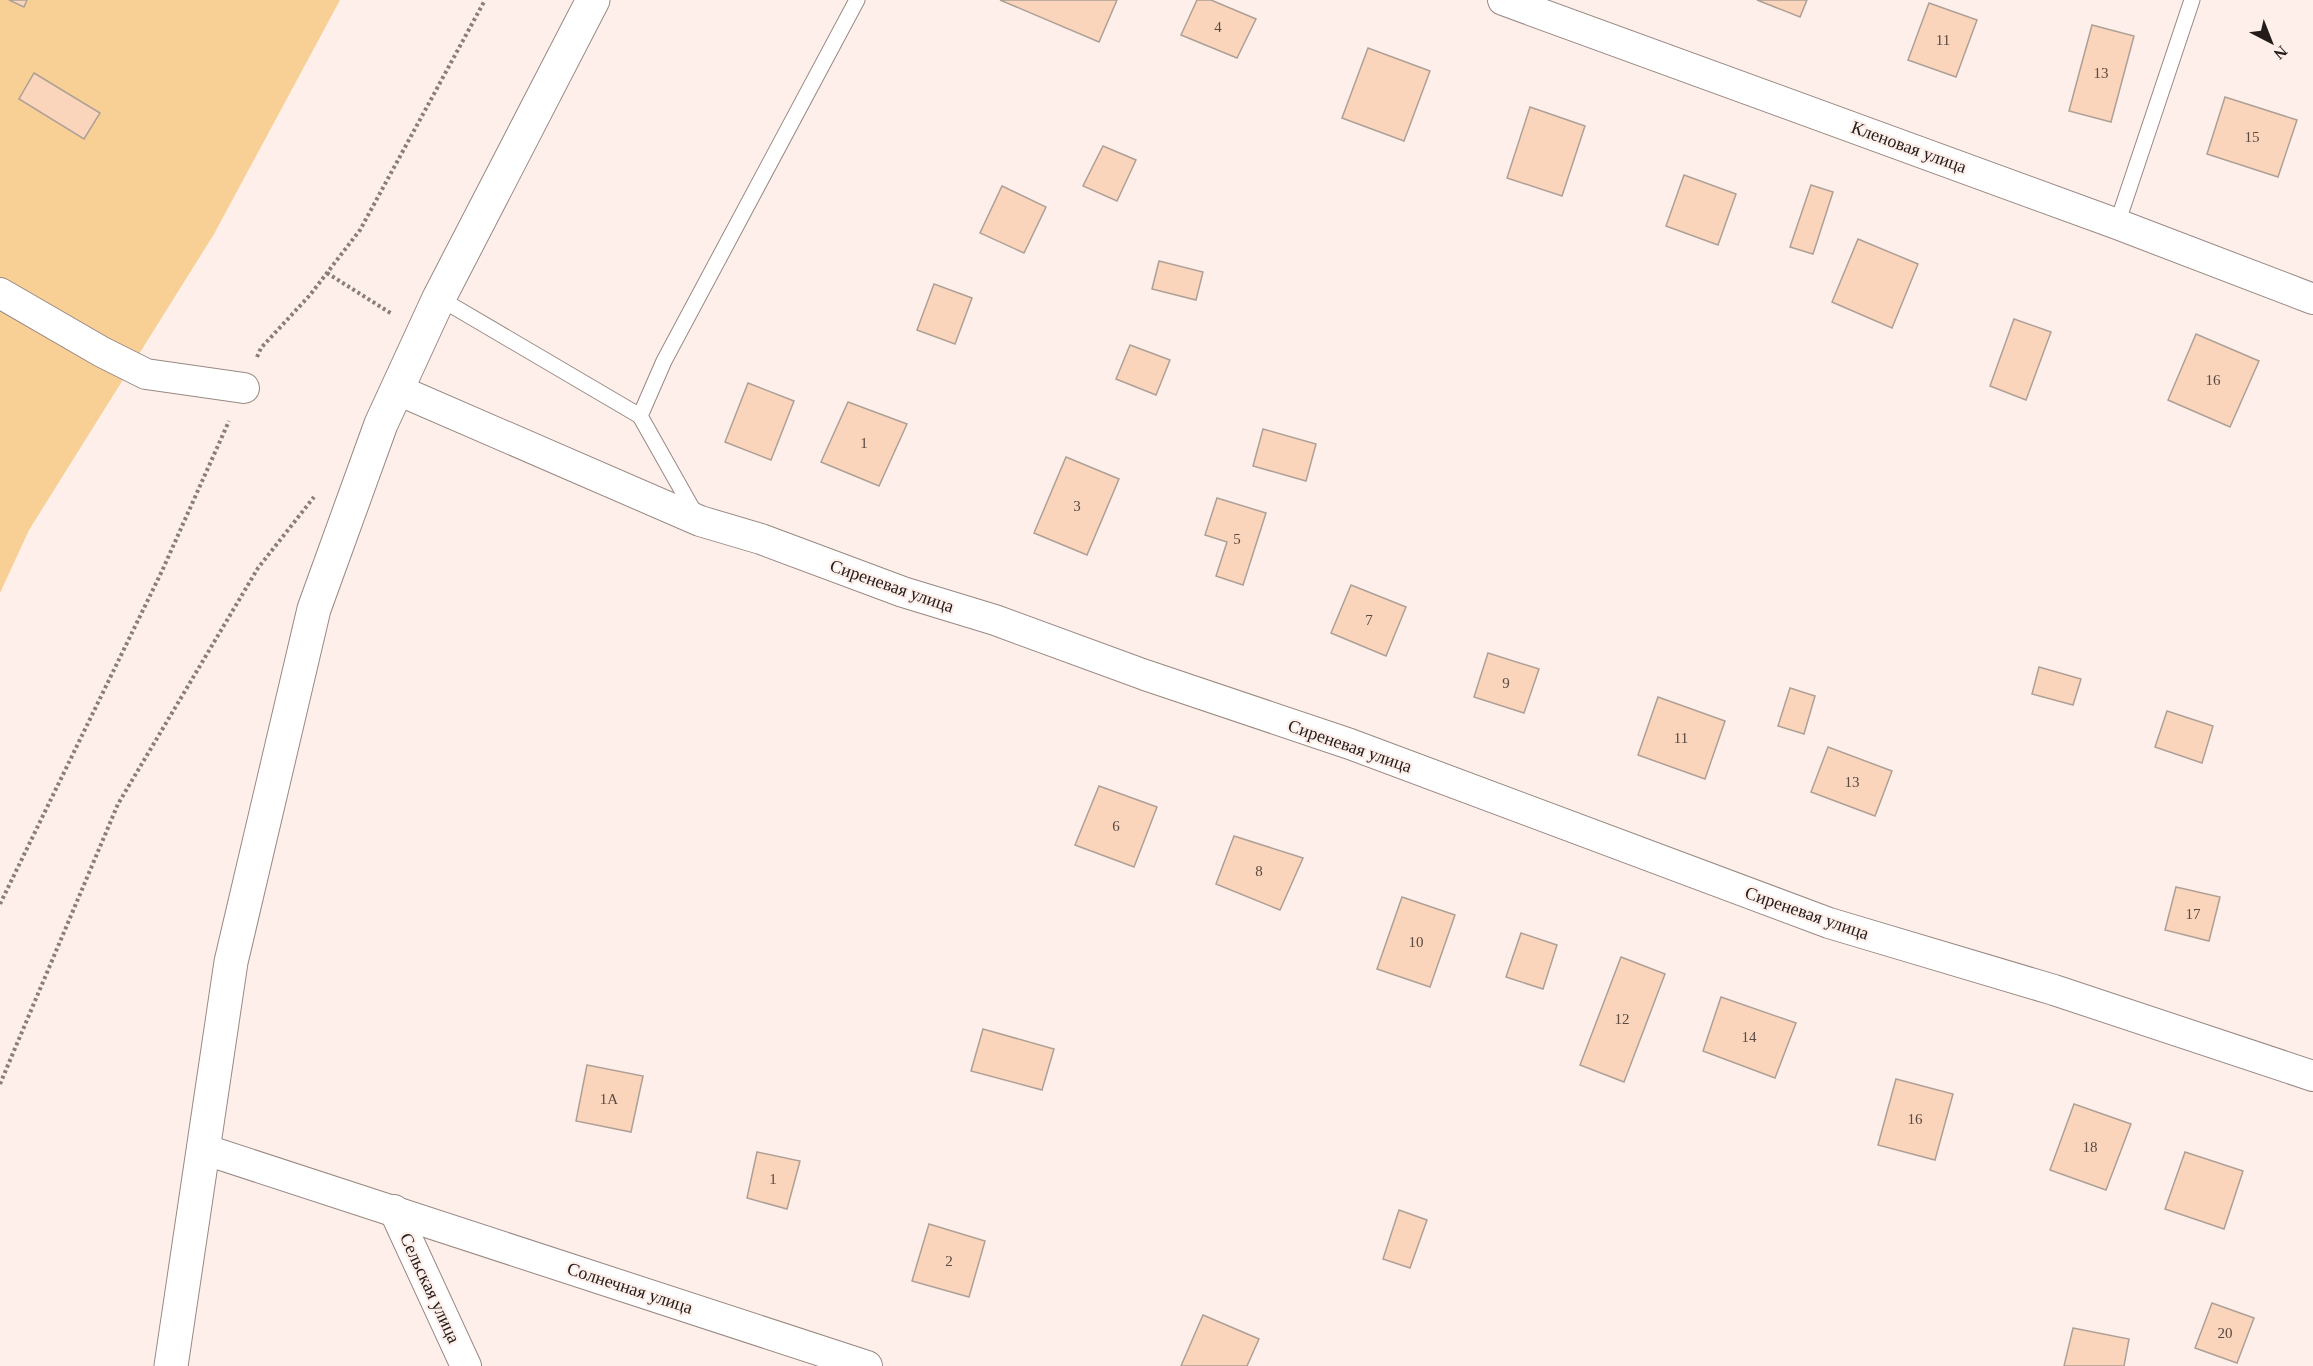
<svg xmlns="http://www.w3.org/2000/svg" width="2313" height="1366" viewBox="0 0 2313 1366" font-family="Georgia,serif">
<rect width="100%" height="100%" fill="#feefea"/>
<path fill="#f8cf94" d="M0 0H340L214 234 29 530 0 593Z"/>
<g fill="#fad5bc" stroke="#aea096" stroke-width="1.5">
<path d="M9 0H27L24 7Z"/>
<path d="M1000 0H1117L1099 42Z"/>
<path d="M1197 0H1211L1256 19 1237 58 1181 35Z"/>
<path d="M1757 0H1807L1800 17Z"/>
<path d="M1929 3 1977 20 1956 77 1908 60Z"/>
<path d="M2092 25 2134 36 2111 122 2069 111Z"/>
<path d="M1368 48 1430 71 1404 141 1342 118Z"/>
<path d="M34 73 100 113 84 139 19 99Z"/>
<path d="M2225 97 2297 120 2278 177 2207 154Z"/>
<path d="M1530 107 1585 126 1562 196 1507 178Z"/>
<path d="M1103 146 1136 160 1117 201 1083 186Z"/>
<path d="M1684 175 1736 194 1718 245 1666 226Z"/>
<path d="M1811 185 1833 192 1813 254 1790 247Z"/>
<path d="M1002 186 1046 207 1024 253 980 233Z"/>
<path d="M1858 239 1918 264 1892 328 1832 302Z"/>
<path d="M1159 261 1203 272 1196 300 1152 289Z"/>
<path d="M934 284 972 298 955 344 917 330Z"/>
<path d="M2014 319 2051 332 2026 400 1990 386Z"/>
<path d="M2196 334 2259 361 2230 427 2168 400Z"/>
<path d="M1130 345 1170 360 1156 395 1116 379Z"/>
<path d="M748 383 794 401 771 460 725 442Z"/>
<path d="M848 402 907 424 879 486 821 462Z"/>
<path d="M1263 429 1316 444 1306 481 1253 466Z"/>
<path d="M1066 457 1119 479 1087 555 1034 533Z"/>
<path d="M1217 498 1266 513 1243 585 1216 576 1227 542 1205 535Z"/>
<path d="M1351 585 1406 607 1386 656 1331 633Z"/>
<path d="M1488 653 1539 669 1524 713 1474 697Z"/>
<path d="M2039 667 2081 679 2073 705 2032 694Z"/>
<path d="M1790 688 1815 696 1804 734 1778 726Z"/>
<path d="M1658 697 1725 721 1705 779 1638 755Z"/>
<path d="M2167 711 2213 726 2202 763 2155 747Z"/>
<path d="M1828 747 1892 771 1875 816 1811 792Z"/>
<path d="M1099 786 1157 807 1134 867 1075 845Z"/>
<path d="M1234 836 1303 858 1280 910 1216 884Z"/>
<path d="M2176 887 2220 897 2209 941 2165 930Z"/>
<path d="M1402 897 1455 915 1430 987 1377 969Z"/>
<path d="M1521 933 1557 945 1543 989 1506 977Z"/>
<path d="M1621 957 1665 974 1624 1082 1580 1065Z"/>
<path d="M1721 997 1796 1023 1775 1078 1703 1051Z"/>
<path d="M983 1029 1054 1049 1042 1090 971 1071Z"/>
<path d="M587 1065 643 1076 631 1132 576 1121Z"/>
<path d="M1896 1079 1953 1094 1935 1160 1878 1145Z"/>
<path d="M2074 1104 2131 1124 2106 1190 2050 1170Z"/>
<path d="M757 1152 800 1161 787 1209 747 1198Z"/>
<path d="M2185 1152 2243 1171 2224 1229 2165 1209Z"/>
<path d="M1399 1210 1427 1220 1410 1268 1383 1259Z"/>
<path d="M929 1224 985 1241 969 1297 912 1281Z"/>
<path d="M2212 1303 2254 1318 2237 1363 2195 1348Z"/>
<path d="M1203 1315 1259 1339 1247 1366H1181Z"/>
<path d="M2073 1328 2129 1339 2124 1366H2064Z"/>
</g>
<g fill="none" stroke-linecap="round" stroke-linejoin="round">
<g stroke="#998883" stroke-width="17">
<g id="lane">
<path d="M2117 224 2192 0"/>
<path d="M439 298 640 416"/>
<path d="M697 517 640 416 664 361 857 0"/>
</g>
</g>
<g stroke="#998883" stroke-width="32">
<g id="street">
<path d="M1503 0 2117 224 2313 299"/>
<path d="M0 293 102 352 146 374 244 388"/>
<path d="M398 390 700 521 761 539 903 592 995 620 1145 675 1350 744 1829 923 2054 990 2313 1076"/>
<path d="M203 1149 867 1366"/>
<path d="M394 1210 466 1366"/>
</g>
</g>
<g stroke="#998883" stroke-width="35">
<path id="secondary" d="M171 1366 231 962 314 609 381 424 439 298 593 0"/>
</g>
<g stroke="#887e7a" stroke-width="4" stroke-dasharray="3 3" stroke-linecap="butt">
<path d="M327 273 392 314"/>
<path d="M257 357 261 348 310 295 360 230 485 0"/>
<path d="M0 904 162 571 229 421"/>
<path d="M0 1084 118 804 258 568 314 497"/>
</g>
<use href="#lane" stroke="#fff" stroke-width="15"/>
<use href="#street" stroke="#fff" stroke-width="30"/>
<use href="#secondary" stroke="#fff" stroke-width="33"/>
</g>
<g text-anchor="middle" stroke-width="4.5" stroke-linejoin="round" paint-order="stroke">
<g font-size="15" fill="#594a42">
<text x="1218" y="32">4</text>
<text x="1943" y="45">11</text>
<text x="2101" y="78">13</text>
<text x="2252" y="142">15</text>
<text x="2213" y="385">16</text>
<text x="864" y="448">1</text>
<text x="1077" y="511">3</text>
<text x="1237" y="544">5</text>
<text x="1369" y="625">7</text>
<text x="1506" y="688">9</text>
<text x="1681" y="743">11</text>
<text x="1852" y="787">13</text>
<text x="1116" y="831">6</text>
<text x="1259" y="876">8</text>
<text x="2193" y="919">17</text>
<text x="1416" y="947">10</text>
<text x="1622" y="1024">12</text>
<text x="1749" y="1042">14</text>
<text x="609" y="1104">1А</text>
<text x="1915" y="1124">16</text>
<text x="2090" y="1152">18</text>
<text x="773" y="1184">1</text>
<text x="949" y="1266">2</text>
<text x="2225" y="1338">20</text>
</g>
<g font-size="18" fill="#231c1a" stroke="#feefea">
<text transform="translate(1909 147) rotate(20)" y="6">Кленовая улица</text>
<text transform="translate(892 586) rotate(19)" y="6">Сиреневая улица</text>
<text transform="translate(1350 746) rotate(19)" y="6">Сиреневая улица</text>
<text transform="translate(1807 913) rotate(19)" y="6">Сиреневая улица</text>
<text transform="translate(430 1288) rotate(65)" y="6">Сельская улица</text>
<text transform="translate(630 1288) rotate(18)" y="6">Солнечная улица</text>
</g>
</g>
<g transform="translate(2271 42) rotate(138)" stroke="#feefea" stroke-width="4.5" paint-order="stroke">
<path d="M0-4.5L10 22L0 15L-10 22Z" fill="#231c1a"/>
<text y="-9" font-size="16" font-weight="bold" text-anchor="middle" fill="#231c1a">N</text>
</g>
</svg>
